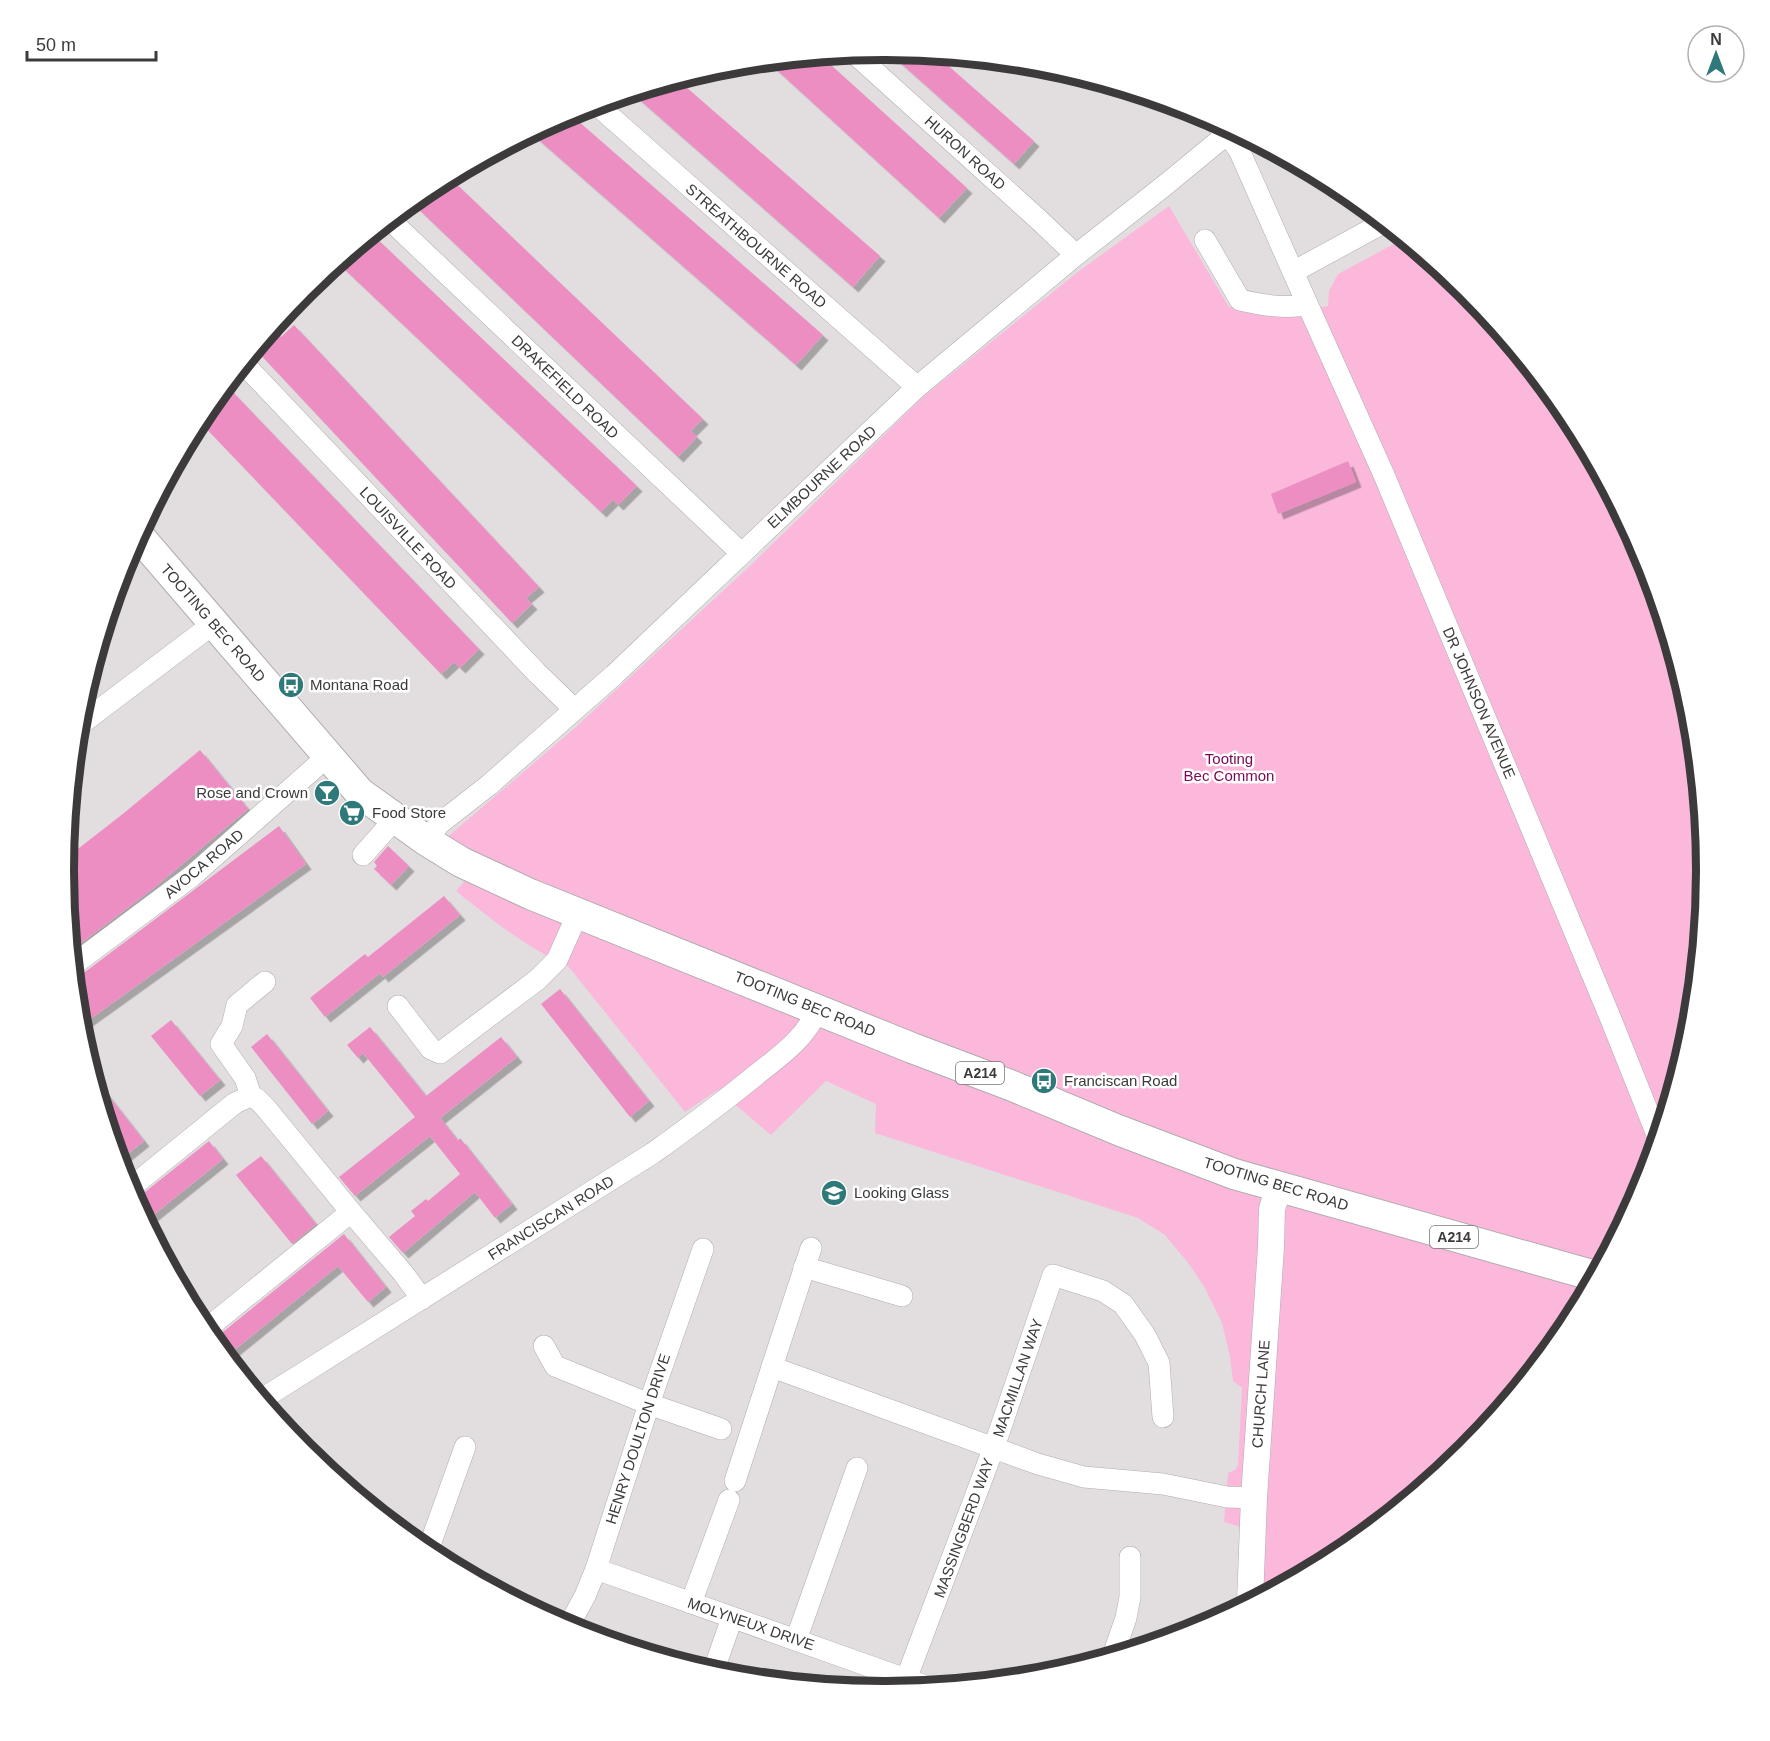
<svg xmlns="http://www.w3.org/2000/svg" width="1770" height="1741" viewBox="0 0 1770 1741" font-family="Helvetica,sans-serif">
<defs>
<filter id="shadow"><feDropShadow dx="5.5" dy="5.5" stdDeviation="0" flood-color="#0004"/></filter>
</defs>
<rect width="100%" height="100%" fill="#e2dee0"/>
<path fill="#fbb8db" d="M1169 206 1229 307 1280 314 1328 306 1329 291 1338 274 1403 239 1466 290 1568 415 1644 557 1690 711 1706 871 1690 1031 1643 1185 1567 1327 1465 1451 1341 1553 1257 1598 1261 1533 1224 1522 1228 1473 1235 1470 1238 1465 1242 1388 1233 1381 1230 1357 1222 1323 1205 1288 1189 1264 1165 1235 1138 1218 875 1133 876 1104 826 1081 771 1135 718 1090 685 1112 568 966C531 951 488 917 456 891L486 856 445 839 576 727 751 565 924 396 1079 271Z"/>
<g fill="#ed8ec2" filter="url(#shadow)">
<path d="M886 50 936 55 1034 141 1014 164Z"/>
<path d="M821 56 967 188 939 218 767 61Z"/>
<path d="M678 80 880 256 853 287 632 93Z"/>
<path d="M569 113 823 335 796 365 531 133Z"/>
<path d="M449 177 703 419 691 431 697 437 678 457 411 202 429 188Z"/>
<path d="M372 234 637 486 618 505 613 500 601 512 340 265 352 252H351Z"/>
<path d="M294 325 539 587 526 598 532 604 512 623 258 352V347L273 329 281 337Z"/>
<path d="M226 385 479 649 460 668 454 662 441 674 199 421Z"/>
<path d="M1348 461 1356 482 1278 514 1271 494Z"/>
<path d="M200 750 248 809 155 887 72 950 64 870 65 859 124 813Z"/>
<path d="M279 826 306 864 79 1027 75 978 81 975Z"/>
<path d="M388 846 409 866 391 885 374 869 377 866 374 862Z"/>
<path d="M444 896 460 915 383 977 380 973 325 1017 310 998 365 954 368 957Z"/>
<path d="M560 989 649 1101 630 1117 541 1004Z"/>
<path d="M171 1020 220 1080 200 1096 151 1036Z"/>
<path d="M370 1027 426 1096 501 1037 517 1057 440 1118 458 1141 460 1138 512 1204 495 1218 475 1192 403 1253 389 1237 415 1216 411 1211 426 1199 428 1201 460 1174 430 1136 355 1196 339 1177 415 1117 363 1053 358 1058 347 1045Z"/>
<path d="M267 1034 328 1111 312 1124 251 1047Z"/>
<path d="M96 1080 144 1141 124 1157 115 1145Z"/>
<path d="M209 1141 223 1159 146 1221 135 1200Z"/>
<path d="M261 1156 316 1224 292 1244 236 1175Z"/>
<path d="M344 1234 386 1287 368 1302 338 1266 227 1356 213 1340Z"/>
</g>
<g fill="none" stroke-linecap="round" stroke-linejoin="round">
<g stroke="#b0acae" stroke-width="22">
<g id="minor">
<path d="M854 53 1038 219 1076 255"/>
<path d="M596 104 917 387"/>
<path d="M1209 117 1227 134 1239 150 1293 272 1383 223"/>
<path d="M390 220 741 553"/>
<path d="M1205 240 1240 300C1263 305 1283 309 1307 305"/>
<path d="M1293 272 1384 475 1610 1017 1658 1137"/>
<path d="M244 364 537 673 574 709"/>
<path d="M78 726 213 624"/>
<path d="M427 841 439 824 489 785 614 675 917 387 1076 255 1164 186 1232 130"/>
<path d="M363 855 395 819"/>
<path d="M73 965 192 876 328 756"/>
<path d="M398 1006 431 1049 440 1053 537 980 557 960 578 913"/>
<path d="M251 1096 245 1078 221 1044 232 1026 237 1005 265 982"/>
<path d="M129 1189 235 1103 251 1096 257 1099 265 1107 351 1212 403 1273 422 1299"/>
<path d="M804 1267 902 1296"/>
<path d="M205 1330 351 1212"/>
<path d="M544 1346 555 1366 649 1404 721 1429"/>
<path d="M772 1367 811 1248"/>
<path d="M262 1399 653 1153C688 1128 723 1102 756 1075 780 1056 806 1038 818 1009"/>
<path d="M735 1481 772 1367 1038 1464 1084 1477 1163 1484 1227 1497 1254 1498"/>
<path d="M429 1553 432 1539 465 1447"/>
<path d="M596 1569 928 1687"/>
<path d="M691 1603 729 1500"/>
<path d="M568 1627 585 1596 596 1569 649 1404 703 1249"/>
<path d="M796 1640 857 1468"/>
<path d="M1113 1655 1126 1618 1130 1597V1557"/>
<path d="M713 1672 732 1618"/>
<path d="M902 1690 994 1447 1053 1275 1103 1291 1123 1304 1145 1335 1159 1363 1163 1417"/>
</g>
</g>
<g stroke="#b0acae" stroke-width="27">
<path id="major" d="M1250 1602 1254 1498 1271 1247 1272 1209 1279 1186"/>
</g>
<g stroke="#b0acae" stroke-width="32">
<path id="highway" d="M138 535 360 793 427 841 461 862 530 894 912 1048 1010 1085 1118 1130 1234 1174 1595 1276"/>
</g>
<use href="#minor" stroke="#fff" stroke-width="21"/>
<use href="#major" stroke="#fff" stroke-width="26"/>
<use href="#highway" stroke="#fff" stroke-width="30"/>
</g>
<defs>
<g id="bus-disc" transform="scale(1.35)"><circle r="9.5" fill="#30797a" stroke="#fff"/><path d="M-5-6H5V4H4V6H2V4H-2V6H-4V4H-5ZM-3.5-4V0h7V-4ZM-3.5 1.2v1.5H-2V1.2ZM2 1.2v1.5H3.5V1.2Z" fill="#fff"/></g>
<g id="bar-disc" transform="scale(1.35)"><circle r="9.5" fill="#30797a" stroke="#fff"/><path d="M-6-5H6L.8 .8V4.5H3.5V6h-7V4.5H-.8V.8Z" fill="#fff"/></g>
<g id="supermarket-disc" transform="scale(1.35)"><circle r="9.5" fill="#30797a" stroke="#fff"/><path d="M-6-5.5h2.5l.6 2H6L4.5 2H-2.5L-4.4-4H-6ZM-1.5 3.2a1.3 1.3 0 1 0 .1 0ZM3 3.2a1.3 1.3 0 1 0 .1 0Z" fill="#fff"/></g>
<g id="school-disc" transform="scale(1.35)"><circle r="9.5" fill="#30797a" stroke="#fff"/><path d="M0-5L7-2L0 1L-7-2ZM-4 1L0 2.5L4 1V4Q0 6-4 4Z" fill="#fff"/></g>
</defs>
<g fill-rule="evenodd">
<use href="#bus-disc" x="291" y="685"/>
<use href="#bar-disc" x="327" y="793"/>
<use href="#supermarket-disc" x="352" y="813"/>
<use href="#bus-disc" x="1044" y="1081"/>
<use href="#school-disc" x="834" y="1193"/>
</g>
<g text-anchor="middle" stroke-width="5" stroke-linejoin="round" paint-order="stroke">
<g fill="#fff" stroke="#767576" stroke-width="1.5">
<rect x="956" y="1062" width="48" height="22" rx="4.5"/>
<rect x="1430" y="1226" width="48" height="22" rx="4.5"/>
</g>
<g font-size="14" font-weight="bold" fill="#3c3a3b">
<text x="980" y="1078">A214</text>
<text x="1454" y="1242">A214</text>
</g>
<g font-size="15" fill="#3c3a3b" stroke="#fff">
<text transform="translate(965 153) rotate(42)" y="5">HURON ROAD</text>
<text transform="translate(756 246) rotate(41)" y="5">STREATHBOURNE ROAD</text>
<text transform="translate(565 387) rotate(44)" y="5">DRAKEFIELD ROAD</text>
<text transform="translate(822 477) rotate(-43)" y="5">ELMBOURNE ROAD</text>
<text transform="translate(408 538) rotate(47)" y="5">LOUISVILLE ROAD</text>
<text transform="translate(213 623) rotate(49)" y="5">TOOTING BEC ROAD</text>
<text transform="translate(1479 703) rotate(67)" y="5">DR JOHNSON AVENUE</text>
<text transform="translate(204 864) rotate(-40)" y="5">AVOCA ROAD</text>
<text transform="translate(805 1004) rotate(22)" y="5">TOOTING BEC ROAD</text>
<text transform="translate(1276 1184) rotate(17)" y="5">TOOTING BEC ROAD</text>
<text transform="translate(551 1218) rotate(-32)" y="5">FRANCISCAN ROAD</text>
<text transform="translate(1018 1378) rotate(-71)" y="5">MACMILLAN WAY</text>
<text transform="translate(1261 1394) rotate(-86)" y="5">CHURCH LANE</text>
<text transform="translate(638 1439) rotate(-72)" y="5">HENRY DOULTON DRIVE</text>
<text transform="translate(964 1528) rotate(-70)" y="5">MASSINGBERD WAY</text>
<text transform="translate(751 1624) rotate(19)" y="5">MOLYNEUX DRIVE</text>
</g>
<g font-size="15" fill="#3c3a3b" stroke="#fff" text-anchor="start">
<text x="310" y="690">Montana Road</text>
<text x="308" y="798" text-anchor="end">Rose and Crown</text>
<text x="372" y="818">Food Store</text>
<text x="1064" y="1086">Franciscan Road</text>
<text x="854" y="1198">Looking Glass</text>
</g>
<g font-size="15" fill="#7b0756" stroke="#fff">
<text x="1229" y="764">Tooting<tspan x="1229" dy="17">Bec Common</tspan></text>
</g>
</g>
<path d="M0 0H1770V1741H0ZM884 60H886A810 810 0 0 1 1696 870V871A810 810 0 0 1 886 1681H884A810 810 0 0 1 74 871V870A810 810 0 0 1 884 60Z" fill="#fff" fill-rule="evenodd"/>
<path fill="none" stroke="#3c3a3b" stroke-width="8" d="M884 60H886A810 810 0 0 1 1696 870V871A810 810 0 0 1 886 1681H884A810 810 0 0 1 74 871V870A810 810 0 0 1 884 60Z"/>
<g transform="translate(1716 54)"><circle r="28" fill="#ffffff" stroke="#b1b0b1" stroke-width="1.5"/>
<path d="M0-4.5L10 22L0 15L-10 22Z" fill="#30797a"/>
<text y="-9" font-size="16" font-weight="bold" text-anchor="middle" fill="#3c3a3b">N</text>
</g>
<path d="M27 51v9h129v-9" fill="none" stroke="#3c3a3b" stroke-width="3"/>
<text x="36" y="51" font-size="18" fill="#3c3a3b" stroke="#ffffff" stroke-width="4.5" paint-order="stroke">50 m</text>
</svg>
